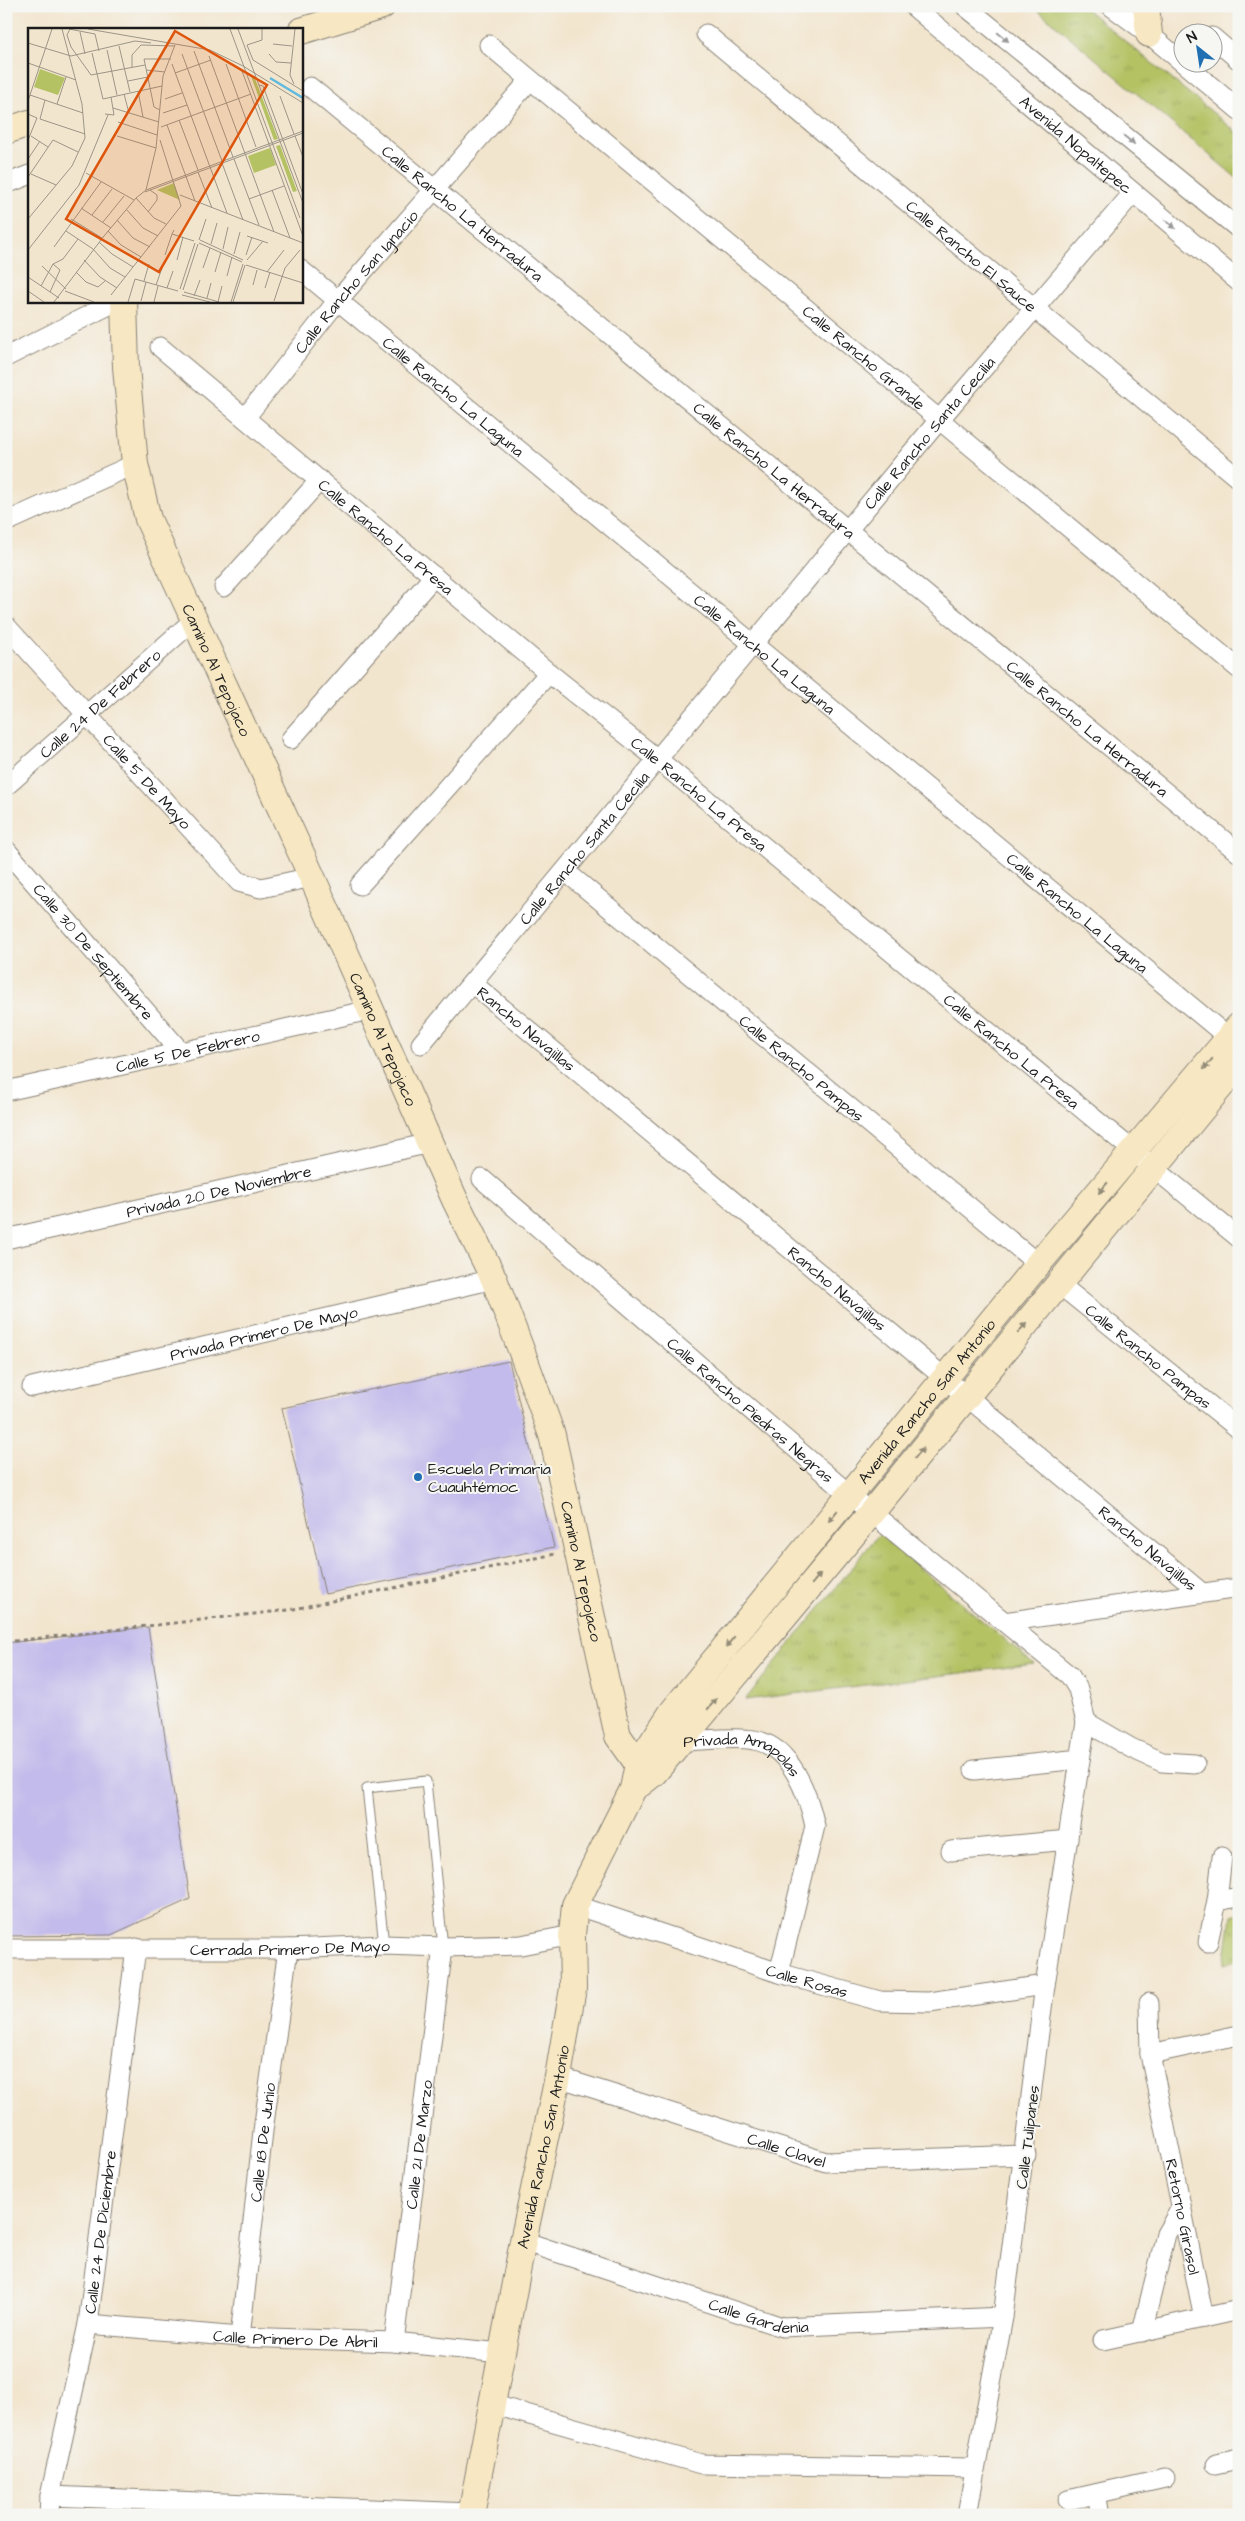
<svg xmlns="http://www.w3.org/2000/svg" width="1245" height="2521" viewBox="0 0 1245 2521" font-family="'Architects Daughter',sans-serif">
<defs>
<pattern id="grass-tufts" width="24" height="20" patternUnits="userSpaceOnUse" patternTransform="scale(1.25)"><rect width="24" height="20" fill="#b4c264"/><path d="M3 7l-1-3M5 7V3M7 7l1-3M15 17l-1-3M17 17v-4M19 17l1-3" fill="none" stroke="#9aa656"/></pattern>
</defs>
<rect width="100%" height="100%" fill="#f6f6f2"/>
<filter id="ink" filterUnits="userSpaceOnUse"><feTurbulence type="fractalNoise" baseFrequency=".02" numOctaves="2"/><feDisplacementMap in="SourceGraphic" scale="10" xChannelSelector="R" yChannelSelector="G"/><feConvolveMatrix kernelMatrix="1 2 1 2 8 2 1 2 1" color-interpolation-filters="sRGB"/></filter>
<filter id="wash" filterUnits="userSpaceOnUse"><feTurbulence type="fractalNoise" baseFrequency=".0096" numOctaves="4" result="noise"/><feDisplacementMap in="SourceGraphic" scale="20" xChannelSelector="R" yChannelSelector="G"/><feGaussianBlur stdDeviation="1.12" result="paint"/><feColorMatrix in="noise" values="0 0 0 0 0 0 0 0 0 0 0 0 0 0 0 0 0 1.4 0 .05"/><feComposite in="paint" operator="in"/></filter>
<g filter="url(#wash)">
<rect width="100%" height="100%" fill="#f2e5ce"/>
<g fill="url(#grass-tufts)" stroke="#686f40">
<path d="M1033 6H1082L1239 134V180Z"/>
<path d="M879 1534 1034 1664 745 1700Z"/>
<path d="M1239 1914V1961L1224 1964 1231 1916Z"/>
</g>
<g id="blocks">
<g fill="#c3bbeb">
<path d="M509 1361 554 1547 325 1594 282 1408Z"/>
<path d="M148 1627 190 1899 111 1935 6 1936V1643Z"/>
</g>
</g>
</g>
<g filter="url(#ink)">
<use href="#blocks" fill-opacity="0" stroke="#878075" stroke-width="1"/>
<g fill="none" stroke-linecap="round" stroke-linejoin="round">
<g stroke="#878075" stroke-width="11">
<path id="lane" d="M384 1945 367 1788 426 1781 443 1947"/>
</g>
<g stroke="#878075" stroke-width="21">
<g id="street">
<path id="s1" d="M913 6 1239 282"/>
<path d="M965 6 1239 229"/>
<path d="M1111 6 1149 34 1239 110"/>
<path id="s2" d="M706 34 1239 479"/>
<path d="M1212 37 1239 60"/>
<path id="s3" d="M489 45 1239 669"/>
<path id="s4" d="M310 87 1239 853"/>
<path d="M6 184 29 175"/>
<path id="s5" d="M301 270 1229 1038"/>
<path id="s6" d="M160 347 549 673 656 758 1239 1238"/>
<path d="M6 357 117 301"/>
<path id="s7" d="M245 418 338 300 530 80"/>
<path d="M6 522 135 464"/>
<path d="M224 587 320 480"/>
<path id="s8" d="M6 626 239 882 261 888 312 877"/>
<path d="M291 739 434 576"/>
<path id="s9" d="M6 786 194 620"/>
<path id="s10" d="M6 850 181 1052"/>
<path id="s11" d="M565 871 1038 1264"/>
<path d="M360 885 549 673"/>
<path id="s12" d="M472 983 1202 1593"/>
<path id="s13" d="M421 1044 939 420 1133 193"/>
<path id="s14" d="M6 1091 370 1010"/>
<path id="s15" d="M482 1179 850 1495 1070 1676 1078 1689 1086 1722 1045 1985 1003 2317 967 2515"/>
<path id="s16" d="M6 1239 430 1143"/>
<path id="s17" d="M1059 1284 1239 1429"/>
<path id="s18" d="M32 1387 494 1279"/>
<path d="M1004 1622 1239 1588"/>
<path d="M1086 1722 1131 1748 1162 1762 1195 1764"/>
<path id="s19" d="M674 1738 681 1741C701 1741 735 1736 754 1740 791 1746 808 1794 815 1826L779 1973"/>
<path d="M974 1770 1080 1759"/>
<path d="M951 1851 1068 1840"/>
<path d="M1217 1901 1239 1897"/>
<path id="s20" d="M575 1905 779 1973 880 2001 929 2002 1045 1985"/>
<path d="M1208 1942 1217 1901 1222 1857"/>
<path id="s21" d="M6 1949H288L384 1945 443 1947 521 1945 572 1935"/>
<path d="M1149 2003 1150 2054 1239 2035"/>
<path id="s22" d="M1150 2054 1204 2318"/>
<path id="s23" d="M558 2077 826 2162 1026 2155"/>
<path id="s24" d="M523 2241 782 2327 1003 2317"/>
<path id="s25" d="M88 2324 240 2337 394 2342 501 2353"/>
<path d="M1142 2332 1166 2234 1181 2208"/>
<path id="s26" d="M240 2337 263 2131 288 1949"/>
<path d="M1103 2340 1239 2310"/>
<path id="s27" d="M394 2342 443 1947"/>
<path d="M491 2404 701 2464 974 2468"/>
<path d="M1216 2464 1239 2459"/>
<path d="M1096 2494 1100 2515"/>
<path d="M50 2496 471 2513"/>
<path d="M1068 2500 1165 2478"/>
<path id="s28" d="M49 2515 50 2496 88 2324 136 1948"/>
</g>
</g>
<g stroke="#878075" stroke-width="28">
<g id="secondary">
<path d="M1146 6 1149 34"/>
<path d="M301 31 382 6"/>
<path d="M6 131 29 123"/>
<path id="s29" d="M124 301 126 367 135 464 148 519 312 877 455 1200 494 1279 523 1355 552 1435 618 1736 638 1764 651 1771"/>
<path d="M640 1784 654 1773 871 1513 1239 1064"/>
<path id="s30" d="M471 2515 523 2241 558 2077 573 1988 572 1935 575 1905 633 1789 638 1764 673 1711 1038 1264 1239 1026"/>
</g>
</g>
<path stroke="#878075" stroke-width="3" stroke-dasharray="4 4" stroke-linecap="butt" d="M6 1642 289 1610 555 1554"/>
<use href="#lane" stroke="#fff" stroke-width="9"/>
<use href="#street" stroke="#fff" stroke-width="19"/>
<use href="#secondary" stroke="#f7e8c3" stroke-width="26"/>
</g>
<defs><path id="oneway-solid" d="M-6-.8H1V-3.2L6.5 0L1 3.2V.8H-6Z" transform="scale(1.25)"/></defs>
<g fill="#999">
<use href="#oneway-solid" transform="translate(1003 37) rotate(39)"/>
<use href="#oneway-solid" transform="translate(1129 140) rotate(39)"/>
<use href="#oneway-solid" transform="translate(1170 224) rotate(40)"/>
</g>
<g fill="#948c78">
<use href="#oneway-solid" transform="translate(1208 1064) rotate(130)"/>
<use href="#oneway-solid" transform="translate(1103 1188) rotate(130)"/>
<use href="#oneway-solid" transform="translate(1022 1328) rotate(-50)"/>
<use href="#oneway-solid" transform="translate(919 1453) rotate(-51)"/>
<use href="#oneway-solid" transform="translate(833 1516) rotate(129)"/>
<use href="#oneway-solid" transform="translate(816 1579) rotate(-50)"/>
<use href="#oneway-solid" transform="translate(730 1642) rotate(129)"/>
<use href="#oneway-solid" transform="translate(712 1704) rotate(-50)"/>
</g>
</g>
<circle fill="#1f6fb2" stroke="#f6f6f2" stroke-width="2" cx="418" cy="1477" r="5"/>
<g text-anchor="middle" stroke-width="4" stroke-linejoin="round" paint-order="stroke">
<g font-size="16" fill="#1c1c1c" stroke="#f6f6f2">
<text dy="6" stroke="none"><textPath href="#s1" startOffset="214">Avenida Nopaltepec</textPath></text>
<text dy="6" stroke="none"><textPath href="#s4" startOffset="198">Calle Rancho La Herradura</textPath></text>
<text dy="6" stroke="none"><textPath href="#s2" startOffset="346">Calle Rancho El Sauce</textPath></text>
<text dy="6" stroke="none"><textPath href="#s7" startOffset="176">Calle Rancho San Ignacio</textPath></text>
<text dy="6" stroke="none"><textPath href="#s3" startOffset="488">Calle Rancho Grande</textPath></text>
<text dy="6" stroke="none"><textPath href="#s5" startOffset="198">Calle Rancho La Laguna</textPath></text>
<text dy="6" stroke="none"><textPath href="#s13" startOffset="795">Calle Rancho Santa Cecilia</textPath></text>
<text dy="6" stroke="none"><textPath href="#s4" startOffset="602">Calle Rancho La Herradura</textPath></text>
<text dy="6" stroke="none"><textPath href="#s6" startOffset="295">Calle Rancho La Presa</textPath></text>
<text dy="6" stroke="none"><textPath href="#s5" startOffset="602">Calle Rancho La Laguna</textPath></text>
<text dy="6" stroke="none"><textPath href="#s29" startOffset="386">Camino Al Tepojaco</textPath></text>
<text dy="6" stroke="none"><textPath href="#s9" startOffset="125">Calle 24 De Febrero</textPath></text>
<text dy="6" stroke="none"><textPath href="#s4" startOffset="1008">Calle Rancho La Herradura</textPath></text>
<text dy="6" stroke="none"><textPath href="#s8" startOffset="210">Calle 5 De Mayo</textPath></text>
<text dy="6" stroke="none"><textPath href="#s6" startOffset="700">Calle Rancho La Presa</textPath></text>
<text dy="6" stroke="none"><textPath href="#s13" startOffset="255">Calle Rancho Santa Cecilia</textPath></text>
<text dy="6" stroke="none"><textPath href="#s5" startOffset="1008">Calle Rancho La Laguna</textPath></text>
<text dy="6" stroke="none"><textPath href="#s10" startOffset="134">Calle 30 De Septiembre</textPath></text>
<text dy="6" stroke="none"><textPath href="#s12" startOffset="71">Rancho Navajillas</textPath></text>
<text dy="6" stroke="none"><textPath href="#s29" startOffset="791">Camino Al Tepojaco</textPath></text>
<text dy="6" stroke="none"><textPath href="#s6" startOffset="1105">Calle Rancho La Presa</textPath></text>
<text dy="6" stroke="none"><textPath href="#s14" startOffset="186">Calle 5 De Febrero</textPath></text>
<text dy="6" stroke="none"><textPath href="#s11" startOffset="308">Calle Rancho Pampas</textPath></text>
<text dy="6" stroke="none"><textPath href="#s16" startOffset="218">Privada 20 De Noviembre</textPath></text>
<text dy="6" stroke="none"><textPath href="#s12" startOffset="476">Rancho Navajillas</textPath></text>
<text dy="6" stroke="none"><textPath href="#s18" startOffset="238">Privada Primero De Mayo</textPath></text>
<text dy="6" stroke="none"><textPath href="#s17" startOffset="115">Calle Rancho Pampas</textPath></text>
<text dy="6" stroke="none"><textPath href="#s30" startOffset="1239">Avenida Rancho San Antonio</textPath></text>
<text dy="6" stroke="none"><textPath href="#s15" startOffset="354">Calle Rancho Piedras Negras</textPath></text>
<text dy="6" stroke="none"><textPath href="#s12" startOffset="881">Rancho Navajillas</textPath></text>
<text dy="6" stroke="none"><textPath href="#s29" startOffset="1361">Camino Al Tepojaco</textPath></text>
<text dy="6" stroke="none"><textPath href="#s19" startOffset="74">Privada Amapolas</textPath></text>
<text dy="6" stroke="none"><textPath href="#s21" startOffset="284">Cerrada Primero De Mayo</textPath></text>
<text dy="6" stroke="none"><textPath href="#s20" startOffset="244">Calle Rosas</textPath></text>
<text transform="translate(1027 2137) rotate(-83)" y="6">Calle Tulipanes</text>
<text dy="6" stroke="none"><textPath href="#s26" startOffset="196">Calle 18 De Junio</textPath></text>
<text dy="6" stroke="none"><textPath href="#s27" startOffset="199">Calle 21 De Marzo</textPath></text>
<text dy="6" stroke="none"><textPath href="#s30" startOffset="375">Avenida Rancho San Antonio</textPath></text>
<text dy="6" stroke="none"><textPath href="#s23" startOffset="240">Calle Clavel</textPath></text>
<text dy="6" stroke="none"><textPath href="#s22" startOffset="166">Retorno Girasol</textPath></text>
<text dy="6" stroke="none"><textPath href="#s28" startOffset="288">Calle 24 De Diciembre</textPath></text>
<text dy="6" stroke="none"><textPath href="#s24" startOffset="248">Calle Gardenia</textPath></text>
<text dy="6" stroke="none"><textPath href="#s25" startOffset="208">Calle Primero De Abril</textPath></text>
</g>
<g font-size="16" fill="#1c1c1c" stroke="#f6f6f2" text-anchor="start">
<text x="428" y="1474">Escuela Primaria<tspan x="428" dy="18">Cuauhtémoc</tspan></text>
</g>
</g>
<g transform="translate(28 28)">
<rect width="275" height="275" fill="#f2e5ce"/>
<path d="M12 41 37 50 30 67 6 59ZM223 48H226L250 111 246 112ZM252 117 269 163 265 164 248 118ZM242 120 248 137 226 145 220 128ZM146 155 152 172 129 162Z" fill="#b4c264"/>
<path fill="none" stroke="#61bade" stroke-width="2.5" d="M242 50 275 70"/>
<path fill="none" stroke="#9c9587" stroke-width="1" d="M41 1 67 6M42 1 39 7 43 19 63 47 117 37M60 1 182 22 215 38 275 75M202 1 272 190M210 1 275 175M234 1V12L219 17 225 32 275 63M52 4 57 26M67 6 71 23M0 15 43 28 107 13 123 15M245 16 264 18M91 18 102 64M79 22 89 67M166 23 205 129M64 25 75 71 134 58M154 26 194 133M241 26 248 34 263 35M181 28 246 204M0 35 48 52M144 36 199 185M198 36 228 119M104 39V27L113 17 147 18M118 42 137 44M214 43 275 208M147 45 183 32M100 53 120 49M266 56 262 47 267 1M231 57 235 58 275 166M110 63 115 89M96 66 101 85M2 67 55 85M252 68 266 106M137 71 154 65M17 72 12 91 57 106M0 73 24 1M29 76 38 49M85 80 131 94M132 82 126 79 116 31H143M135 85 159 77M0 86 9 90 0 112M77 86 86 87 83 69M151 92 170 142M90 94 129 107M139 97 167 173M133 99 223 66M3 108 20 119M89 108 128 120M267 108 275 129M0 131 12 113M206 131 231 197M194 135 215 192M170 144 184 180M58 145 106 172M3 146 28 157M0 149 25 112 50 124M118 162 128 120 135 48 147 17M244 162 262 210M117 164 275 105M152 167 275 215M108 170 126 190 138 196M221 171 256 158M53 180 83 200M99 182 115 200 130 208M120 184 129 172V167L122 162M64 187 84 161M0 191 44 138 57 110 54 76 34 1M43 191 74 210M89 192 105 210 122 219M75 194 96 168M146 202 144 206 166 213M38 203 65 221 82 240 97 249M80 203 93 217 113 229M219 208 240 215M171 212 178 191M172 212 215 232M71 214 84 226 105 239M171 215 214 234M183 216 189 195M26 219 73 154M195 221 200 199M0 222 51 157 80 87M206 226 212 204M137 227 144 206M218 227 224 209M56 232 72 249 89 260M149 232 155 209M219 232 235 213M218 237 275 255M14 238 38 261M175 240 182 220M48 244 58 254 70 259 77 253M187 244 193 224M239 244 256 222M199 248 204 229M0 249 31 270M116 253 121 236M128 257 134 240M225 257 229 242M13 258 25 236 35 231 50 211M139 260 145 243M237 260 242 244M152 261 167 215M155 262 170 216M0 263 16 274M37 263 66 274M22 264 32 242 25 236M156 264 191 274M83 267 153 178 132 112M154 267 182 274M166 268 172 252M179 270 183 255M113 273 118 254M246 273 257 240 272 222M26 274 76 208 108 170 118 162 275 103M100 274 107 251 150 263M126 274 130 258M190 274 194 258M203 274 215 236M205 274 217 237"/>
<path fill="#de560d" fill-opacity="0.15" stroke="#de560d" stroke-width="2.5" d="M147 3 239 57 131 244 38 191Z"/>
<rect width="275" height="275" fill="none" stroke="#1c1c1c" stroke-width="2.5"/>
</g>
<rect width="1245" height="2521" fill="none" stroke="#f6f6f2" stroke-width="25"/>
<g transform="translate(1198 48) rotate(330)"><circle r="24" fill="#f6f6f2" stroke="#9f9f9c"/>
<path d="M0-4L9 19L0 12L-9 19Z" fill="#1f6fb2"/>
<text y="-8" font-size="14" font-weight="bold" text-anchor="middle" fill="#1c1c1c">N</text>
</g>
</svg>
